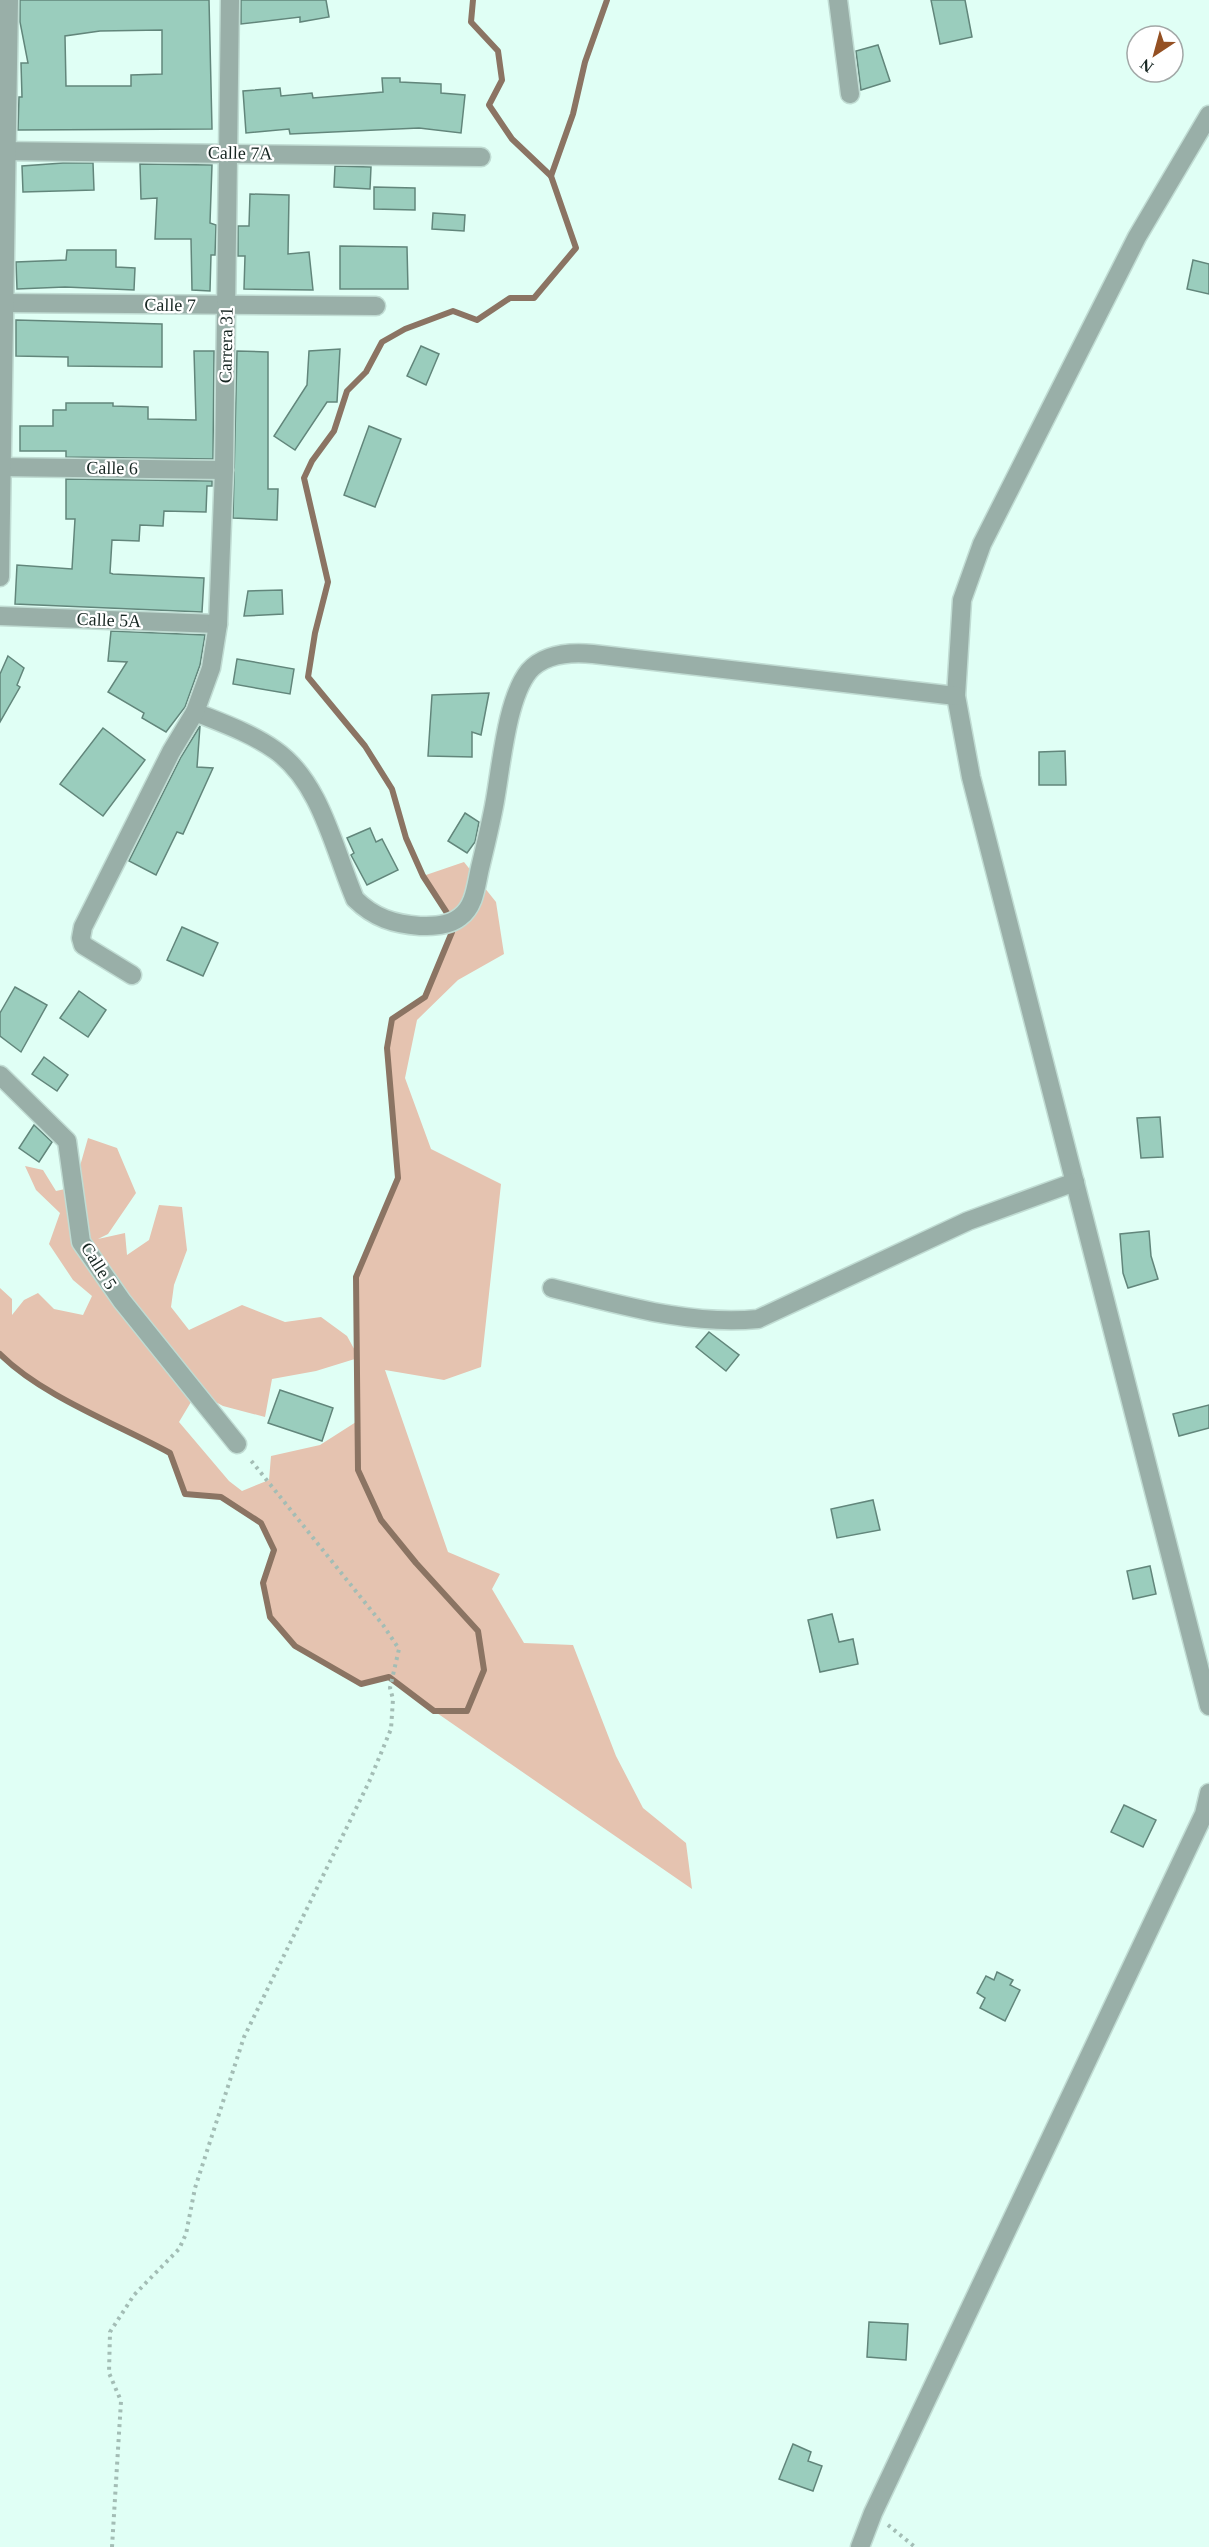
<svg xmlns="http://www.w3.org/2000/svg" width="1209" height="2547" viewBox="0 0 1209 2547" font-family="'Times New Roman',serif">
<rect width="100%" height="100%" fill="#e0fff5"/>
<path fill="#e5c3b0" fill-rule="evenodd" d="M464 862 496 902 504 954 458 980 417 1020 405 1078 431 1149 501 1184 481 1367 444 1380 385 1370 448 1552 500 1574 492 1589 524 1643 573 1645 616 1756 643 1808 686 1843 692 1889 434 1711 389 1678 361 1684 295 1646 270 1617 263 1583 274 1550 261 1523 221 1497 185 1494 170 1453C117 1424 42 1396 0 1354V1288L12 1299V1315L24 1300 38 1293 54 1309 83 1315 92 1296 73 1280 49 1244 60 1213 36 1190 25 1166 43 1170 56 1191 74 1187 88 1138 117 1148 136 1193 108 1234 98 1239 125 1233 127 1255 149 1240 159 1205 182 1207 187 1250 174 1285 171 1307 189 1330 242 1305 285 1322 321 1317 347 1336 358 1356 356 1277 398 1178 387 1048 392 1019 425 997 452 932 447 913 423 876ZM358 1358 356 1422 320 1445 271 1456 269 1480 242 1491 229 1481 179 1422 197 1392 223 1406 265 1417 272 1379 316 1371Z"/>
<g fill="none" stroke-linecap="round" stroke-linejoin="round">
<g stroke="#8b7463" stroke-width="6">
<path d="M473 0 471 22 498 51 502 80 489 105 512 139 551 176"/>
<path d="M447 913 423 876 406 838 392 789 365 746 308 677 315 633 328 582 304 478 312 461 334 431 347 391 366 372 382 342 405 329 453 311 477 320 510 298H534L576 248 551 176 573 114 585 62 607 0"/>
<path d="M0 1354C42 1396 117 1424 170 1453L185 1494 221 1497 261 1523 274 1550 263 1583 270 1617 295 1646 361 1684 389 1677 434 1711H467L484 1670 478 1631 416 1563 381 1520 358 1470 356 1277 398 1178 387 1048 392 1019 425 997 452 932"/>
</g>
</g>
<g fill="#9acdbd" stroke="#62867b" stroke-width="1.5" fill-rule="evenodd">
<path d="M20 0H209L212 129 18 130 19 97H22L21 63H28L20 22ZM162 30V74L131 75V86H66L65 36 100 31Z"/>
<path d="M241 0H326L329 17 300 22V17L241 24Z"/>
<path d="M931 0H965L972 37 940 44Z"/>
<path d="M878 45 890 81 861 90 856 51Z"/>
<path d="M382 78H400V82L441 84V93L465 95 461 133 419 128 290 134 289 129 246 133 243 91 280 88 281 96 312 93 313 98 383 92Z"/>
<path d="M63 163H93L94 190 23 192 22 166Z"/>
<path d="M140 164 212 165 210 223 216 225 215 255H211L210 291 192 290 191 239H155L157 198 141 199Z"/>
<path d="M335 166 371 167 370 189 334 187Z"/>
<path d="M374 187 415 188V210L374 209Z"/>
<path d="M250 194 289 195 288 254 309 252 313 290 244 289 245 256H238V226H249Z"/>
<path d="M433 213 465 215 464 231 432 229Z"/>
<path d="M340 246 407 247 408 289H340Z"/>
<path d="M67 250H116V267L135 268 134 290 65 287 17 289 16 262 66 260Z"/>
<path d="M1193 260 1209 264V294L1187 289Z"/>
<path d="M16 320 162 324V367L68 366V357L16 356Z"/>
<path d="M421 346 439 354 426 385 407 376Z"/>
<path d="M340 349 337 402H327L295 450 274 436 307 385 309 351Z"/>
<path d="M194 351H214L213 459 66 457V451H20V426H53V410H66V403H113V406L148 407V419L196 420Z"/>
<path d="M237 351 268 352V489H278L277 520 233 518Z"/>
<path d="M369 426 401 439 375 507 344 495Z"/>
<path d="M66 479 212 481V486H207L206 512 164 511 163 526 140 525 139 541 112 540 110 573 113 574 204 578 202 612 15 604 17 565 72 569 75 519H66Z"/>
<path d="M282 590 283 614 244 616 248 591Z"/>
<path d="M111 631 205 635 200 665 185 707 166 732 142 718 144 713 108 692 127 662 108 661Z"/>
<path d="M8 656 24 668 17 685 20 687 0 722V674Z"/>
<path d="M237 659 294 669 290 694 233 684Z"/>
<path d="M489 693 481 735 472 732V757L428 756 432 695Z"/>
<path d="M200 726 197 767 213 768 183 834 177 832 156 875 129 861 181 757Z"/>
<path d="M103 728 145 760 103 816 60 784Z"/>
<path d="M1065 751 1066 785H1039V752Z"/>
<path d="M465 813 479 822 475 842 467 853 448 841Z"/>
<path d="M370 828 376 842 382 839 398 870 367 885 351 855 354 853 347 838Z"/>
<path d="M182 927 218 943 203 976 167 960Z"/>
<path d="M15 987 47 1005 21 1052 0 1036V1013Z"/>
<path d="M79 991 106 1010 88 1037 60 1018Z"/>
<path d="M44 1057 68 1075 57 1091 32 1074Z"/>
<path d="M1160 1117 1163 1157 1141 1158 1137 1118Z"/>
<path d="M34 1125 52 1142 39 1162 19 1148Z"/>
<path d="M1149 1231 1151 1256 1158 1279 1128 1288 1123 1273 1120 1234Z"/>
<path d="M709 1332 739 1355 726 1371 696 1347Z"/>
<path d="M280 1390 333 1408 322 1441 268 1423Z"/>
<path d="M1209 1405V1428L1179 1436 1173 1414Z"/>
<path d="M873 1500 880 1530 837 1538 831 1509Z"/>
<path d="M1150 1566 1156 1594 1133 1599 1127 1571Z"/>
<path d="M832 1614 839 1642 853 1639 858 1664 820 1672 808 1620Z"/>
<path d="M1124 1805 1156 1820 1143 1847 1111 1832Z"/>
<path d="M997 1972 1013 1980 1010 1985 1020 1990 1005 2021 980 2008 985 1998 977 1993 986 1976 994 1980Z"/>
<path d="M869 2322 908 2324 906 2360 867 2357Z"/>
<path d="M793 2444 811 2452 808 2461 822 2466 813 2491 779 2479Z"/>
</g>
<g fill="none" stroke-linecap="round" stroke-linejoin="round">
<g stroke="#c0dcd3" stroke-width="21">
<g id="minor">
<path d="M838 0 850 94"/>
<path d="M1209 115 1137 237 982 544 962 600 956 696 971 777 1209 1706"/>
<path d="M0 151 481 157"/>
<path d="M0 303 376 306"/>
<path d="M0 467 224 470"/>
<path d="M0 577 9 0"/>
<path d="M0 616 218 624"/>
<path d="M195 712C222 723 251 733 275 750 321 782 334 850 355 899 374 918 394 924 420 926 433 926 449 926 460 917 475 906 476 885 480 868 485 847 490 827 494 806 501 770 506 699 529 671 545 653 572 652 593 654L956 696"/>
<path d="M132 975 83 945 81 938 83 927 171 752 195 712 211 668 218 624 224 470 230 0"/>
<path d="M0 1075 67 1141 81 1242 122 1301 237 1444"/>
<path d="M552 1288C619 1304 689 1326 758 1319L968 1221 1075 1182"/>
<path d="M860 2547 873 2513 1204 1814 1209 1793"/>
</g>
</g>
<g stroke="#a3bdb5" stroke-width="4" stroke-dasharray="3 4.5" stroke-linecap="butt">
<path d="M888 2525 915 2547"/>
<path d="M112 2547 121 2401 109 2373 110 2332 134 2295 179 2249 186 2234 195 2188 244 2037 369 1782 391 1729 393 1699 390 1688 399 1649 383 1625 249 1458"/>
</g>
<use href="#minor" stroke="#99afa8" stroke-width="18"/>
</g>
<g text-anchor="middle" stroke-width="4.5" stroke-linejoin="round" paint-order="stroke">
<g font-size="18" fill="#172622" stroke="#fff">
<text transform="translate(240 153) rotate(1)" y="6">Calle 7A</text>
<text transform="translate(170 305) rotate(1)" y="6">Calle 7</text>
<text transform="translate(226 345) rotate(-89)" y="6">Carrera 31</text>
<text transform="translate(112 468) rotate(1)" y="6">Calle 6</text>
<text transform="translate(109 620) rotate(2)" y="6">Calle 5A</text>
<text transform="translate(99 1266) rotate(58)" y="6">Calle 5</text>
</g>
</g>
<g transform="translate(1155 54) rotate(216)"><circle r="28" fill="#ffffff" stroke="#a2a8a7" stroke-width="1.5"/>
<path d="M0-4.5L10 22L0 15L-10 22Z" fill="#945023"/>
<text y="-9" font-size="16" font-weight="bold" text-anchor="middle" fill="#172622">N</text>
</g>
</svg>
